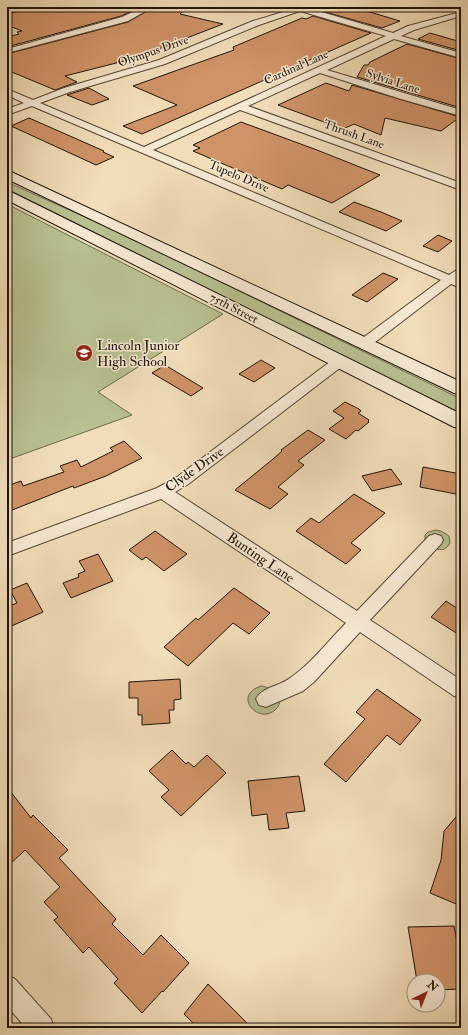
<svg xmlns="http://www.w3.org/2000/svg" width="468" height="1035" viewBox="0 0 468 1035" font-family="'IM FELL Double Pica',serif">
<rect width="100%" height="100%" fill="#f1ddb9"/>
<filter id="stains"><feTurbulence type="fractalNoise" baseFrequency=".005" numOctaves="4"/><feColorMatrix values="0 0 0 0 .2 0 0 0 0 .09 0 0 0 0 .02 0 0 0 .5 -.17"/></filter>
<radialGradient id="worn" r=".72"><stop offset=".6" stop-color="#630" stop-opacity="0"/><stop offset="1" stop-color="#630" stop-opacity=".3"/></radialGradient>
<g fill="#b8c190" stroke="#6b6a4c">
<path d="M7 182 116 231 461 399V414L7 189Z"/>
<path d="M7 204 223 314 98 392 132 415 7 460Z"/>
<path d="M436 530 441 531 449 536 450 543C444 555 432 548 425 542V535L428 532Z"/>
<path d="M261 686C272 687 287 697 276 709 260 726 231 696 261 686Z"/>
</g>
<g fill="#d09368" stroke="#1e1408">
<path d="M36 7H140L121 16 7 47V37L19 34 17 32 22 31 7 25V14Z"/>
<path d="M154 7H187L180 14 223 24 179 41H181L124 61 65 76 77 82 55 90 7 70V54L128 22Z"/>
<path d="M337 7H353L400 21 382 28 325 12Z"/>
<path d="M313 16 371 33 142 134 123 126 177 105 133 86 234 50 233 47 245 42 302 18 306 19Z"/>
<path d="M430 33 461 42V51L418 39Z"/>
<path d="M407 44 461 59V108L357 77 364 65H368L370 62Z"/>
<path d="M326 83 349 91 352 85 460 117 441 131 385 118 381 135 354 124 343 129 278 105Z"/>
<path d="M89 88 109 99 92 105 67 95Z"/>
<path d="M29 118 104 151 103 152 114 157 96 165 11 126Z"/>
<path d="M241 122 317 150 380 175 332 203 288 185 282 189 193 151 200 148 193 145Z"/>
<path d="M354 202 381 212 402 221 386 231 339 212Z"/>
<path d="M438 235 452 241 438 252 423 246Z"/>
<path d="M383 273 398 279 367 302 352 295Z"/>
<path d="M261 360 275 368 254 382 239 374Z"/>
<path d="M165 365 203 388 191 396 152 373Z"/>
<path d="M345 402 359 409 361 411 358 413 369 420 368 421 369 422 358 431 356 430 346 439 329 429 344 418 333 411Z"/>
<path d="M308 430 325 440 298 461 304 465 278 487 288 494 270 509 235 490 273 459 282 451 281 450Z"/>
<path d="M124 441 142 458 106 476 74 488 73 486 7 512V486L21 481 23 486 64 472 60 466 77 460 81 467 113 451 110 448Z"/>
<path d="M423 467 461 474V495L420 487Z"/>
<path d="M391 469 402 484 372 491 362 476Z"/>
<path d="M354 494 385 513 351 543 361 550 346 564 296 531 311 518 319 523Z"/>
<path d="M155 531 187 554 164 571 146 557 142 560 129 550Z"/>
<path d="M98 554 113 581 71 598 63 583 79 577 78 574 85 571 79 561Z"/>
<path d="M27 583 43 612 7 628V607L17 603 10 590Z"/>
<path d="M234 588 270 613 249 634 233 623 188 666 164 647 196 618 198 620Z"/>
<path d="M446 601 461 611V636L431 617Z"/>
<path d="M180 679 181 699 174 700V710H169L170 723 142 725V715H138V698H129V682Z"/>
<path d="M377 689 421 720 400 745 387 735 346 782 324 764 365 719 356 712Z"/>
<path d="M172 750 186 764 188 762 194 767 207 755 226 773 181 816 161 797 169 790 149 771Z"/>
<path d="M299 776 305 811 286 813 289 828 269 830 267 814 252 816 248 781Z"/>
<path d="M7 787 31 818 33 815 68 850 59 858 116 919 112 924 143 955 161 935 189 963 163 992 162 991 142 1013 114 983 118 979 89 947 83 953 54 920 58 917 44 902 60 887 25 850 7 867Z"/>
<path d="M461 811V906L430 893 441 860 444 831Z"/>
<path d="M454 926 461 962V989L438 990V981H417L408 927Z"/>
<path d="M208 984 252 1028H198L184 1014Z"/>
</g>
<g fill="none" stroke-linecap="round" stroke-linejoin="round">
<g stroke="#534634" stroke-width="2">
<g id="street">
<path d="M143 7H153L128 21 7 53V49L122 17Z"/>
<path d="M291 7H309L308 8 393 33 408 26 461 12V16L414 30 401 36 461 53V58L394 39 327 70 461 110V116L401 99 320 73 248 106 461 183V190L240 110 153 150 449 275 461 267V277L458 279 461 280V288L451 284 370 346H360L358 343 360 340 441 280 32 106 7 115V109L24 103 7 95V89L33 100 64 88 159 60 253 21 293 9ZM300 11 386 36 144 147 40 103 70 92 165 64 259 25Z"/>
<path d="M340 357 345 358 347 361 345 364 187 485 175 492 357 611 429 536 435 534 441 536 443 540 441 544 370 620 461 680V698L454 696 360 632 314 682 303 691 266 707 259 705 256 699C262 687 280 686 290 678 311 664 328 641 346 623L161 499 7 556V543L157 488 177 477 335 358Z"/>
<path d="M7 975 15 979 51 1019 54 1028H26L7 1006Z"/>
</g>
</g>
<g stroke="#1e1408" stroke-width="2">
<g id="secondary">
<path d="M7 170 461 382V395L454 393 7 179Z"/>
<path d="M7 190 461 414V428L454 427 7 200Z"/>
</g>
</g>
<use href="#street" fill="#f6e9d2" fill-rule="evenodd"/>
<use href="#secondary" fill="#f6e9d2" fill-rule="evenodd"/>
</g>
<defs>
<g id="school-disc" transform="scale(0.9)"><circle r="9.5" fill="#8f2418" stroke="#f6e9d2"/><path d="M0-5L7-2L0 1L-7-2ZM-4 1L0 2.5L4 1V4Q0 6-4 4Z" fill="#fff"/></g>
</defs>
<g fill-rule="evenodd">
<use href="#school-disc" x="84" y="353"/>
</g>
<g text-anchor="middle" stroke-width="3" stroke-linejoin="round" paint-order="stroke">
<g font-size="12" fill="#1e1408" stroke="#f6e9d2">
<text transform="translate(153 51) rotate(-19)" y="4">Olympus Drive</text>
<text transform="translate(296 67) rotate(-24)" y="4">Cardinal Lane</text>
<text transform="translate(393 81) rotate(18)" y="4">Sylvia Lane</text>
<text transform="translate(354 134) rotate(20)" y="4">Thrush Lane</text>
<text transform="translate(239 176) rotate(23)" y="4">Tupelo Drive</text>
<text transform="translate(234 308) rotate(27)" y="4">75th Street</text>
</g>
<g font-size="14" fill="#1e1408" stroke="#f6e9d2" text-anchor="start">
<text x="97" y="350">Lincoln Junior<tspan x="97" dy="16">High School</tspan></text>
</g>
<g font-size="14" fill="#1e1408" stroke="#f6e9d2">
<text transform="translate(194 469) rotate(-35)" y="5">Clyde Drive</text>
<text transform="translate(261 557) rotate(34)" y="5">Bunting Lane</text>
</g>
</g>
<rect width="468" height="1035" fill="none" stroke="#f1ddb9" stroke-width="24"/>
<rect x="8" y="8" width="452" height="1019" fill="none" stroke="#1e1408" stroke-width="2"/>
<rect x="12" y="12" width="444" height="1011" fill="none" stroke="#1e1408"/>
<g transform="translate(426 993) rotate(43)"><circle r="19" fill="#f6e9d2" stroke="#a09481"/>
<path d="M0-3L7 15L0 10L-7 15Z" fill="#8f2418"/>
<text y="-6" font-size="11" font-weight="bold" text-anchor="middle" fill="#1e1408">N</text>
</g>
<rect width="100%" height="100%" filter="url(#stains)"/>
<rect width="100%" height="100%" fill="url(#worn)"/>
</svg>
